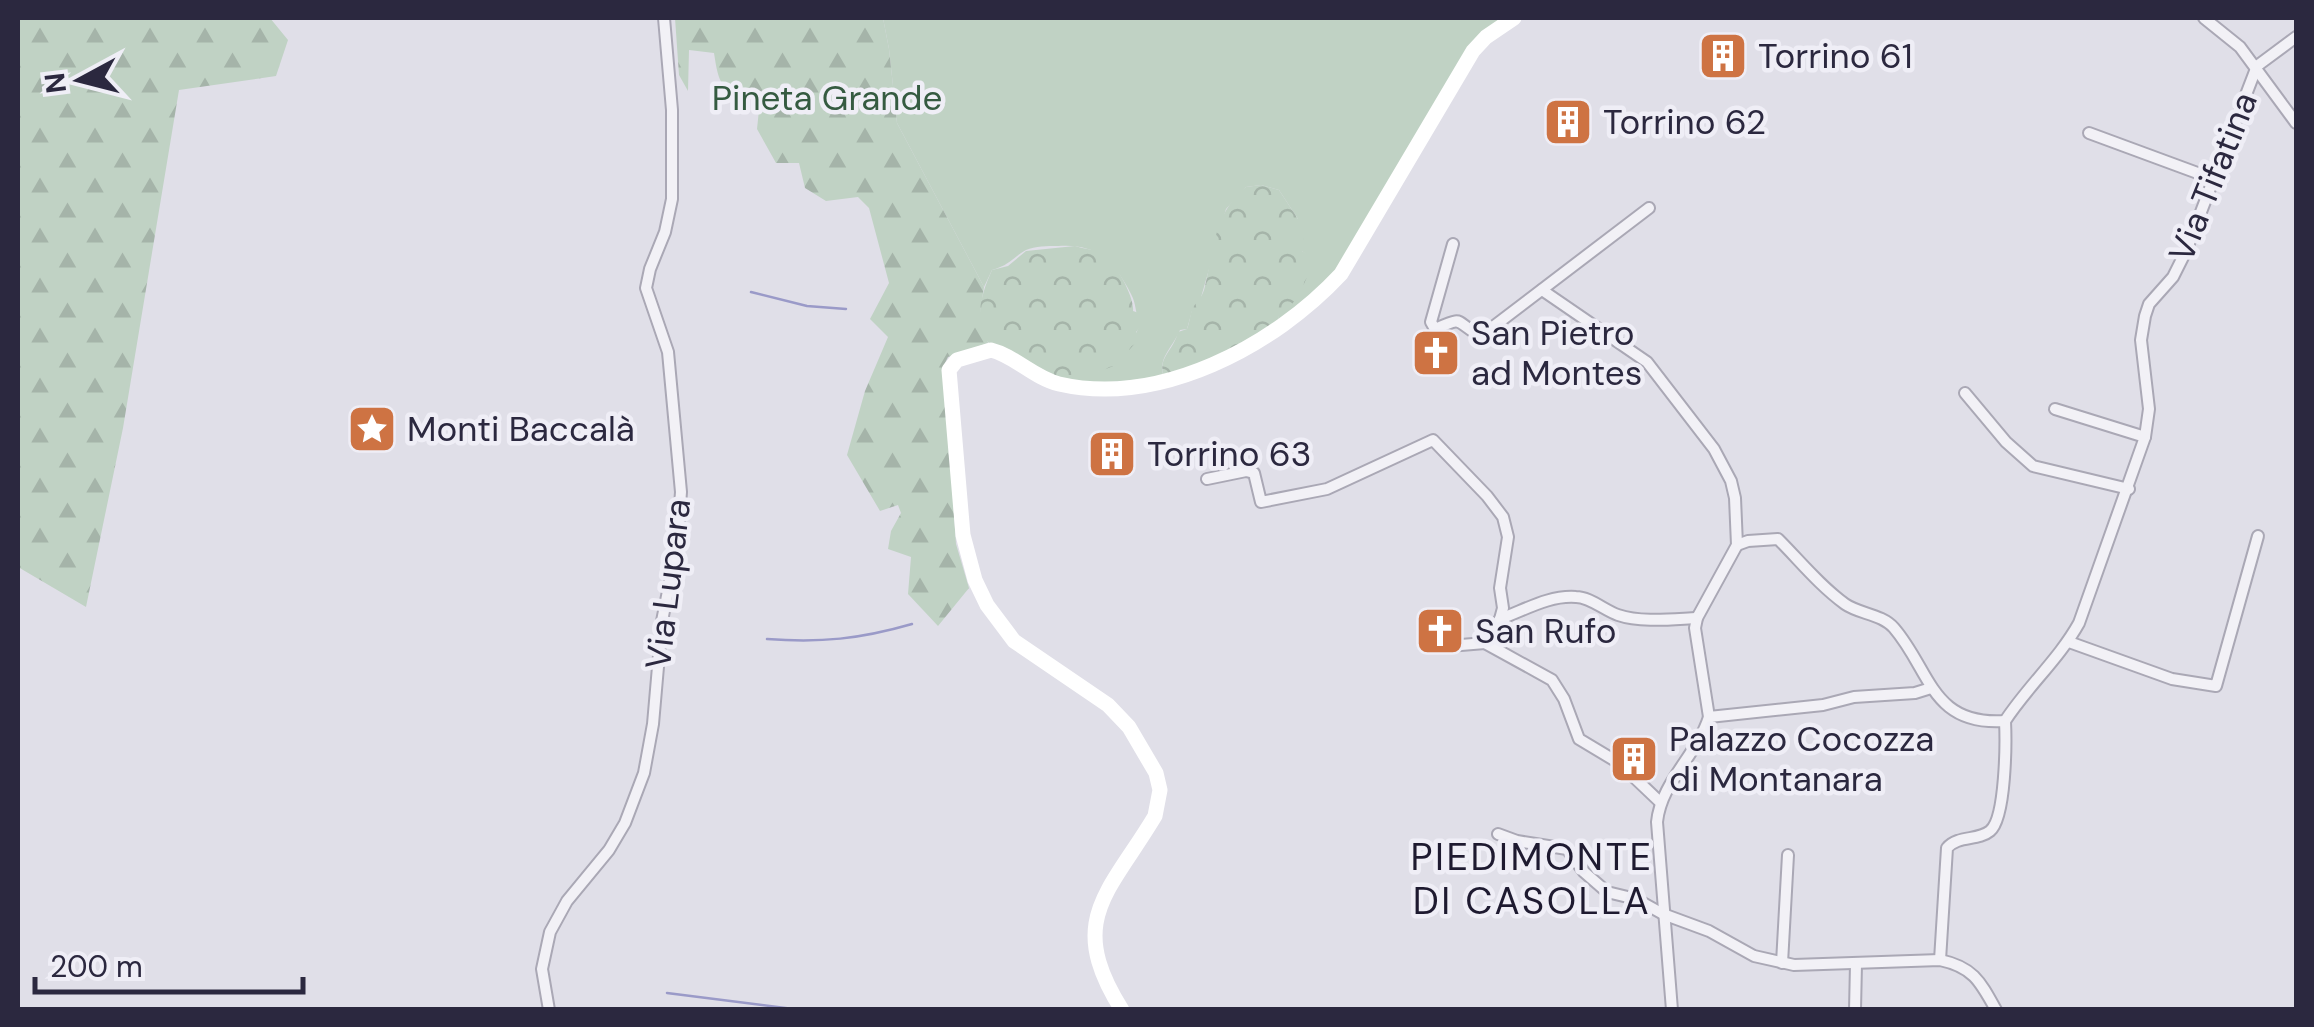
<svg xmlns="http://www.w3.org/2000/svg" width="2314" height="1027" viewBox="0 0 2314 1027" font-family="'DM Sans',sans-serif">
<defs>
<pattern id="forest-firs" width="22" height="20" patternUnits="userSpaceOnUse" patternTransform="scale(2.5)"><rect width="22" height="20" fill="#c0d2c4"/><path d="M5 1l3.5 6h-7zM16 11l3.5 6h-7z" fill="#a5b4a9"/></pattern>
<pattern id="park-crowns" width="20" height="18" patternUnits="userSpaceOnUse" patternTransform="scale(2.5)"><rect width="20" height="18" fill="#c0d2c4"/><path d="M2 6a3 3 0 1 1 6 0M12 15a3 3 0 1 1 6 0" fill="none" stroke="#a5b4a9"/></pattern>
</defs>
<rect width="100%" height="100%" fill="#e0dfe8"/>
<path fill="#c0d2c4" d="M883 18H1506L1483 33 1343 265 1280 323 1278 317 1308 256 1302 251 1298 219 1279 190 1261 185 1246 187 1226 209 1200 301 1192 311 1187 329 1180 330C1172 349 1157 358 1164 378L1098 383 1097 372C1127 356 1126 353 1141 323 1134 312 1137 305 1131 294 1114 261 1097 243 1058 246 1048 246 1035 246 1026 250 1012 258 1010 265 992 270L984 287 897 123 889 49Z"/>
<g fill="url(#forest-firs)">
<path d="M18 18H270L288 40 276 76 179 90 123 428 86 607 18 567Z"/>
<path d="M675 18H883L889 49 897 123 984 287 980 312 988 343 948 357 944 365 956 544 969 588 938 626 908 594 911 557 888 549 891 531 901 513 898 505 880 511 847 455 865 391 888 337 870 319 889 283 869 208 858 197 826 201 805 188 799 163H776L757 129 761 91C722 89 720 92 714 53L689 50 688 91 679 75Z"/>
</g>
<g fill="url(#park-crowns)">
<path d="M1261 185 1279 190 1298 219 1305 221 1302 251 1315 259C1305 281 1298 304 1278 317L1280 323 1239 346 1164 378C1157 357 1173 352 1178 332L1187 329C1190 322 1190 312 1194 306 1199 299 1203 296 1205 286 1214 249 1214 213 1246 187Z"/>
<path d="M1075 246C1083 249 1092 249 1100 252 1113 257 1135 297 1133 311L1142 314 1145 321 1136 332 1137 341 1116 365 1098 372V383C1088 383 1077 383 1067 380 1050 376 992 352 985 338 974 316 983 290 992 270L1008 266 1026 251Z"/>
</g>
<g fill="none" stroke-linecap="round" stroke-linejoin="round">
<g stroke="#9a9ac8" stroke-width="2.5">
<path d="M751 292 807 306 846 309"/>
<path d="M767 639C821 643 860 639 912 624"/>
<path d="M667 993 801 1010"/>
</g>
<g stroke="#aaa8b5" stroke-width="14">
<g id="street">
<path d="M2204 18 2240 47 2296 123"/>
<path d="M2089 133 2211 178"/>
<path d="M1453 244 1431 322 1435 329C1467 315 1453 322 1481 336L1649 208"/>
<path d="M1542 290 1647 362 1714 449 1731 481 1735 498 1737 545 1697 618 1695 628 1709 717"/>
<path d="M1965 393 2006 442 2033 466 2129 489"/>
<path d="M2055 409 2145 437"/>
<path d="M1207 479 1246 471 1254 473 1261 502 1327 489 1433 440 1487 496 1503 517 1508 537 1500 588 1503 608 1500 619 1485 643"/>
<path d="M1737 545 1748 541 1778 539C1800 561 1819 585 1845 604 1859 614 1882 614 1894 628 1931 671 1931 726 2005 721"/>
<path d="M1500 619C1525 610 1549 595 1576 597 1590 597 1604 610 1618 615 1641 623 1674 619 1697 618"/>
<path d="M2069 642 2172 679 2216 686 2258 536"/>
<path d="M1485 643 1552 680 1564 699 1579 739 1619 763 1659 801"/>
<path d="M1449 646 1485 643"/>
<path d="M1709 717 1823 705 1854 697 1915 693 1931 688"/>
<path d="M2005 721C2027 687 2059 659 2079 623L2145 437 2149 409 2141 340 2145 316 2149 304 2173 277 2186 251 2257 66 2296 37"/>
<path d="M1498 834 1517 841 1567 849 1584 872 1607 892 1636 899 1663 914 1709 931 1754 956 1794 965 1940 960C1973 967 1980 981 1996 1010"/>
<path d="M1940 960 1947 848C1958 835 1978 841 1990 831 2006 818 2006 741 2005 721"/>
<path d="M1782 963 1788 855"/>
<path d="M549 1010 542 969 550 932 567 901 609 850 625 823 644 773 653 724 662 621 677 546 681 492 668 352 646 288 650 269 665 232 672 199V110L664 18"/>
<path d="M1672 1010 1657 822C1661 782 1697 755 1709 717"/>
<path d="M1855 1010 1856 964"/>
</g>
</g>
<use href="#street" stroke="#f2f1f6" stroke-width="10"/>
<path stroke="#fff" stroke-width="15" d="M1122 1010C1065 920 1109 893 1155 816L1160 790 1156 773 1129 727 1108 705 1014 641 987 605 975 580 963 535 949 370 957 360 991 350C1015 356 1034 378 1059 384 1160 407 1274 346 1341 274L1473 51 1486 37 1514 18"/>
</g>
<defs>
<g id="building-square" transform="scale(2.5)"><rect x="-9" y="-9" width="18" height="18" rx="4" fill="#ce7343" stroke="#efeef6"/><path d="M-4-6H4V6H1V3H-1V6H-4ZM-2.5-4.3h1.7v1.8h-1.7ZM.8-4.3h1.7v1.8H.8ZM-2.5-1h1.7V.8h-1.7ZM.8-1h1.7V.8H.8Z" fill="#fff"/></g>
<g id="church-square" transform="scale(2.5)"><rect x="-9" y="-9" width="18" height="18" rx="4" fill="#ce7343" stroke="#efeef6"/><path d="M-1.2-6h2.4v3.5h3.3v2.4h-3.3V6h-2.4V-.1h-3.3v-2.4h3.3Z" fill="#fff"/></g>
<g id="sight-square" transform="scale(2.5)"><rect x="-9" y="-9" width="18" height="18" rx="4" fill="#ce7343" stroke="#efeef6"/><path d="M0-6L1.8-2.2L6-1.7L2.9 1.2L3.7 5.4L0 3.3L-3.7 5.4L-2.9 1.2L-6-1.7L-1.8-2.2Z" fill="#fff"/></g>
</defs>
<g fill-rule="evenodd">
<use href="#building-square" x="1723" y="56"/>
<use href="#building-square" x="1568" y="122"/>
<use href="#church-square" x="1436" y="353"/>
<use href="#sight-square" x="372" y="429"/>
<use href="#building-square" x="1112" y="454"/>
<use href="#church-square" x="1440" y="631"/>
<use href="#building-square" x="1634" y="759"/>
</g>
<g text-anchor="middle" stroke-width="9" stroke-linejoin="round" paint-order="stroke">
<g font-size="35" fill="#2b283f" stroke="#efeef6" text-anchor="start">
<text x="1758" y="68">Torrino 61</text>
<text x="1603" y="134">Torrino 62</text>
<text x="1471" y="345">San Pietro<tspan x="1471" dy="40">ad Montes</tspan></text>
<text x="407" y="441">Monti Baccalà</text>
<text x="1147" y="466">Torrino 63</text>
<text x="1475" y="643">San Rufo</text>
<text x="1669" y="751">Palazzo Cocozza<tspan x="1669" dy="40">di Montanara</tspan></text>
</g>
<g font-size="35" fill="#355b41" stroke="#efeef6">
<text x="827" y="110">Pineta Grande</text>
</g>
<g font-size="35" fill="#2b283f" stroke="#efeef6">
<text transform="translate(2213 177) rotate(-68)" y="12">Via Tifatina</text>
<text transform="translate(668 584) rotate(-83)" y="12">Via Lupara</text>
</g>
<g font-size="38" letter-spacing="2.5" fill="#1e1a30" stroke="#efeef6">
<text x="1532" y="870">PIEDIMONTE<tspan x="1532" dy="44">DI CASOLLA</tspan></text>
</g>
</g>
<rect width="2314" height="1027" fill="none" stroke="#2b283f" stroke-width="40"/>
<g transform="translate(80 80) rotate(263)" stroke="#efeef6" stroke-width="8" paint-order="stroke">
<path d="M0-8L18 38L0 25L-18 38Z" fill="#2b283f"/>
<text y="-15" font-size="28" font-weight="bold" text-anchor="middle" fill="#2b283f">N</text>
</g>
<path d="M35 977v15h268v-15" fill="none" stroke="#2b283f" stroke-width="5"/>
<text x="50" y="977" font-size="30" fill="#2b283f" stroke="#efeef6" stroke-width="8" paint-order="stroke">200 m</text>
</svg>
